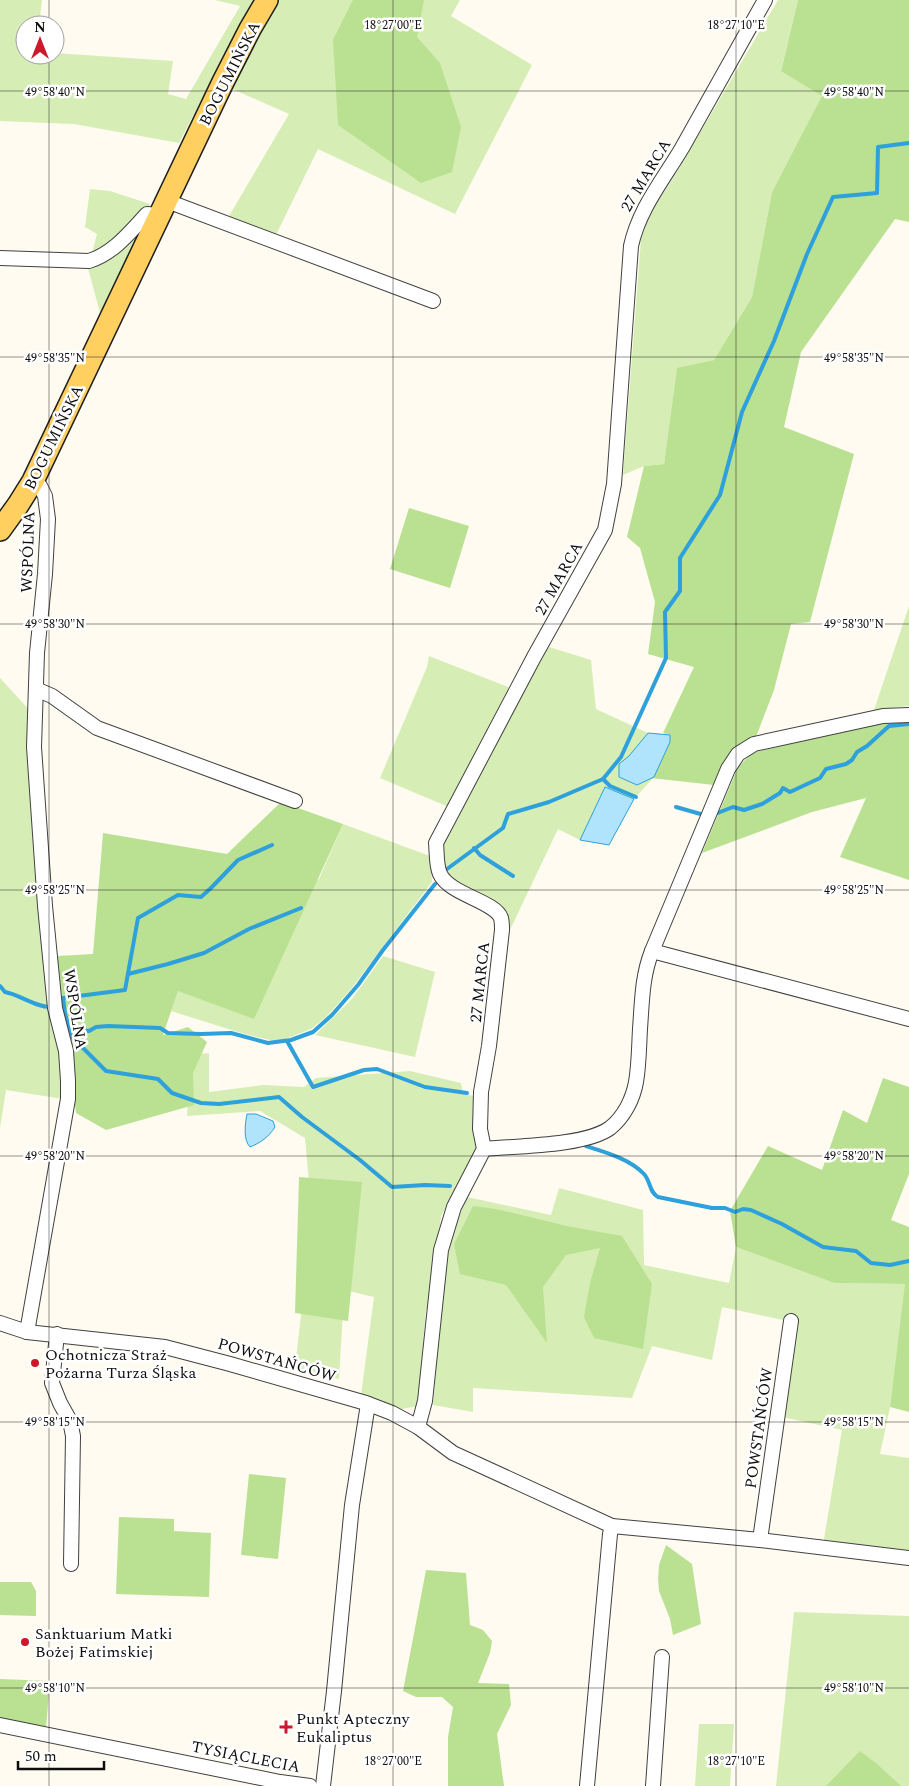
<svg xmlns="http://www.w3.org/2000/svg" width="909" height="1786" viewBox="0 0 909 1786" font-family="Spectral,serif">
<rect width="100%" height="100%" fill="#fffbf0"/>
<g fill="#d6eeb5">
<path d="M0 0H42L39 25H25V55H55V53L173 61 168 94 186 99 240 6 215 0H261L213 77 179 143 74 124 0 121Z"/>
<path d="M277 0H460L451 16 532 65 455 214 318 149 273 241 225 223 289 114 230 88Z"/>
<path d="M778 0H798L781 70 823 96 772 192 752 297 714 360 677 369 664 464 644 466 623 475 641 239 649 215 674 177Z"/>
<path d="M90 189 110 191 150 204 144 225 100 313 88 268 97 234 85 227Z"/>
<path d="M909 606V706L874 710Z"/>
<path d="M549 647 591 660 596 709 648 733 629 756 619 764V777L637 785 654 777 634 799 605 787 580 840 558 829 509 932 498 906 448 878 438 856 441 839 522 688Z"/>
<path d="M429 656 513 689 451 808 380 778 427 667Z"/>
<path d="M0 678 34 715 26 746 38 900 62 1062 63 1099 6 1090 0 1128Z"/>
<path d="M343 824 430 856 432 882 351 989 326 1017 311 1029 278 1042 241 1033 171 1011 178 990 319 879Z"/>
<path d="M383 956 435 972 415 1057 315 1035 352 999Z"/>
<path d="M209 1053V1092L263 1085 304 1087 316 1078 410 1071 461 1083 463 1094 474 1096 477 1143 471 1165 441 1216 431 1309H426L418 1406 402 1409 361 1395 374 1297 344 1290 309 1182 305 1138 260 1111 187 1116 191 1055Z"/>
<path d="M559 1188 643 1210 644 1265 729 1283 736 1247 834 1283 906 1284 890 1407 880 1454 909 1458V1555L823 1545 842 1430 782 1417 797 1323 722 1307 712 1360 652 1346 632 1398 473 1388V1412L433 1405 444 1272 449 1241 467 1197 551 1215Z"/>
<path d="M302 1306 343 1311 339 1379 295 1368Z"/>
<path d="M794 1612 909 1616V1786H776Z"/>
<path d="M699 1724H734L730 1786H695Z"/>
</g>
<g fill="#bae192">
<path d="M353 0H424L417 37 440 63 461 127 452 172 421 183 338 125 333 40Z"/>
<path d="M798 0H909V222L895 219 801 352 784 427 854 454 810 622 791 624 774 690 756 737 730 753 714 785 651 778 666 751 670 735 663 733 694 667 648 654 655 602 640 548 627 537 644 466 664 464 677 368 714 360 752 297 772 192 822 96 781 71Z"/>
<path d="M409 508 469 526 450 588 390 569Z"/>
<path d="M909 718V880L840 857 866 798 812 812 702 853 738 767 752 753 876 723Z"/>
<path d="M281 802 343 824 254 1019 178 991 163 1035 188 1027 207 1042 193 1073 194 1105 106 1130 76 1113 57 956 93 954 103 833 227 854Z"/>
<path d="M883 1078 909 1087V1174L891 1220 909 1227V1412L890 1407 905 1284 834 1283 736 1247 730 1211 768 1146 822 1170 843 1110 867 1123Z"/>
<path d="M299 1177 362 1182 348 1321 295 1313Z"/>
<path d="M473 1206 496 1209 567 1226 622 1236 652 1284 643 1349 594 1338 584 1317 590 1283 600 1248 566 1255 543 1287 547 1343 506 1285 460 1274 454 1244Z"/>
<path d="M249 1474 286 1478 278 1559 241 1555Z"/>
<path d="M119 1517 174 1519V1531L211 1533 209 1597 116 1594Z"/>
<path d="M666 1545 692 1564 701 1624 673 1635 670 1619 659 1591 658 1579 659 1565Z"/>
<path d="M426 1570 466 1573 470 1625 483 1630 492 1641 490 1653 478 1683 509 1684 511 1705 497 1734 504 1786H448V1737L453 1707 442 1697H416L403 1691Z"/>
<path d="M0 1582H31L36 1591V1616L0 1615Z"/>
<path d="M0 1679 50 1681 46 1728 0 1720Z"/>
<path d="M860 1751 877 1764 901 1786H826Z"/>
</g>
<g fill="#afe4fc" stroke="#2ea0db">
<path d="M648 733 670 735V742L654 777 637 785 619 777V764L629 756Z"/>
<path d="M605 787 634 799 609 845 580 840Z"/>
<path d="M247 1114H256L273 1121 275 1127C269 1137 260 1143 250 1147 243 1140 245 1124 247 1114Z"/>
</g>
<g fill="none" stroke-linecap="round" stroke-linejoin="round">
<g stroke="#2ea0db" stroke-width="4">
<path d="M603 779 610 786 636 797"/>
<path d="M676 807 704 815"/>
<path d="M715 814 733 807 744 810 762 804 780 793 783 788 790 792 820 778 826 769 846 764 852 760 857 752 867 746 889 726 909 724"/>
<path d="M272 845 238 860 211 888 201 897 178 895 138 918 125 990 63 998 65 1014 73 1038 106 1071 158 1079 172 1093 201 1103 219 1104 279 1097 302 1117 360 1160 392 1187 425 1185 450 1186"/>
<path d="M474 848 480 855 513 876"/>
<path d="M447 869 503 828 508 814 549 802 603 779 621 757 666 658 665 612 680 591V558L720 495 742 412 774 341 807 254 833 197 877 193 878 147 909 143"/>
<path d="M128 974 168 964 204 953 249 929 301 908"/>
<path d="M0 986 5 992C21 995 34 1007 51 1007"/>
<path d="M70 1028 89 1031 96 1027 108 1026 160 1028 168 1033 201 1034 231 1033 268 1043 291 1040 313 1032 332 1015 358 985 383 950 435 884"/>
<path d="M287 1041 313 1087 364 1070 377 1069 425 1087 467 1093"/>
<path d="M586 1146C605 1152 630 1159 644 1174 651 1182 649 1192 658 1197L712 1208H725L735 1212 743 1209 751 1210 782 1224 823 1247 856 1251 871 1263 890 1265 909 1261"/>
</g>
<g stroke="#414141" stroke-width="16">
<g id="minor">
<path d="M167 201 433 301"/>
<path d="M0 258 89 261C114 253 130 232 147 214L159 215"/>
<path d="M36 689 52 696 97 728 295 801"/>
<path d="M652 951 728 769 738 754 754 744 883 716 909 715"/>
<path d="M484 1149C515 1146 586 1146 610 1128 624 1117 633 1099 636 1082 639 1065 639 1046 640 1029 642 1002 642 976 652 951L909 1019"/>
<path d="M0 1323 27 1332 165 1347 230 1364 366 1403 392 1413 418 1427 453 1453 612 1526 760 1540 909 1558"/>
<path d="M27 1332 68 1099V1081L66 1051 55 1008 45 906 34 747 37 653 45 574 48 519 45 496 40 486 33 481"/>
<path d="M57 1334 52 1383 60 1403 70 1421 73 1436 71 1564"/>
<path d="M418 1427 425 1401 441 1250 454 1207 484 1149 480 1129 481 1092 489 1046 502 930C502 927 502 922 501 918 495 901 450 895 440 874 436 865 437 852 436 843L534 657 605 530 614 484 631 246C639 209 663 180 682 148 710 99 737 49 765 0"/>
<path d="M760 1540 791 1321"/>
<path d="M0 1725 280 1782 310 1786"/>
<path d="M323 1786 334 1691 352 1505 368 1404"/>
<path d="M587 1786 610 1534 612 1526"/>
<path d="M653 1786 662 1657"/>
</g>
</g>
<g stroke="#1f1f1f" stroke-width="24">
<path id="primary" d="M0 530 18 505 33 481 223 82 250 29 267 0"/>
</g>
<use href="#minor" stroke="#fff" stroke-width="14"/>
<use href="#primary" stroke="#ffcf60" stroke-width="21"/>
</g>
<path fill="none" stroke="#0e0e0e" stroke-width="1" stroke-opacity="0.45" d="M49 0V25M393 0V1786M736 0V1786M49 55V1786M0 91H909M0 357H909M0 624H909M0 890H909M0 1156H909M0 1422H909M0 1688H909"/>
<g fill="#cd172a" stroke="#fff" stroke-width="2">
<circle cx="35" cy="1363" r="5"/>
<circle cx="25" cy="1642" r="5"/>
<path d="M283.5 1719.5h5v5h5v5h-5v5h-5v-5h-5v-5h5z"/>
</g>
<g text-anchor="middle" stroke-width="5" stroke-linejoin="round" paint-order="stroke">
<g font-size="16" fill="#0e0e0e" stroke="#fff">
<text transform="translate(229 73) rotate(-63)" y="6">BOGUMIŃSKA</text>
<text transform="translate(645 175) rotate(-59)" y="6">27 MARCA</text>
<text transform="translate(53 437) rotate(-64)" y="6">BOGUMIŃSKA</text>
<text transform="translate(27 552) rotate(-88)" y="6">WSPÓLNA</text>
<text transform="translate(558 578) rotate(-61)" y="6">27 MARCA</text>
<text transform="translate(479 982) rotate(-84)" y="6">27 MARCA</text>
<text transform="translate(76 1009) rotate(81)" y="6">WSPÓLNA</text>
<text transform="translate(277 1359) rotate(16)" y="6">POWSTAŃCÓW</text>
<text transform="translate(758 1428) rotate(-82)" y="6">POWSTAŃCÓW</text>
<text transform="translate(246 1756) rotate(11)" y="6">TYSIĄCLECIA</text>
</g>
<g font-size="16" fill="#0e0e0e" stroke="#fff" text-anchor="start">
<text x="45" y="1360">Ochotnicza Straż<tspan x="45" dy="18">Pożarna Turza Śląska</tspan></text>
<text x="35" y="1639">Sanktuarium Matki<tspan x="35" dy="18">Bożej Fatimskiej</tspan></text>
<text x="296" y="1724">Punkt Apteczny<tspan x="296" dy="18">Eukaliptus</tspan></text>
</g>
</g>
<g font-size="12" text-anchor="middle" fill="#0e0e0e" stroke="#fff" stroke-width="5" stroke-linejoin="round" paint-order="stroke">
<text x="393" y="29">18°27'00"E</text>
<text x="736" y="29">18°27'10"E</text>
<text x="55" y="96">49°58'40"N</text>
<text x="854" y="96">49°58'40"N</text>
<text x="55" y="362">49°58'35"N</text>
<text x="854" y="362">49°58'35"N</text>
<text x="55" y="628">49°58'30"N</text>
<text x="854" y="628">49°58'30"N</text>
<text x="55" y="894">49°58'25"N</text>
<text x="854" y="894">49°58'25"N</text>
<text x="55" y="1160">49°58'20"N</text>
<text x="854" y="1160">49°58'20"N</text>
<text x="55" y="1426">49°58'15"N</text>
<text x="854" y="1426">49°58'15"N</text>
<text x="55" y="1692">49°58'10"N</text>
<text x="854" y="1692">49°58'10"N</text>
<text x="393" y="1765">18°27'00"E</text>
<text x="736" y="1765">18°27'10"E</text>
</g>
<g transform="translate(40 40)"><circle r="24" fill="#ffffff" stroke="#9f9f9f"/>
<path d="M0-4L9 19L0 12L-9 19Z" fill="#cd172a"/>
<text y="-8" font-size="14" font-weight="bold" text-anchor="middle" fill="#0e0e0e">N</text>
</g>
<path d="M18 1761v8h86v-8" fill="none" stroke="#0e0e0e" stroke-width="2.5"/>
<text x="25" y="1761" font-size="15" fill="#0e0e0e" stroke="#ffffff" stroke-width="4" paint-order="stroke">50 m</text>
</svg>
